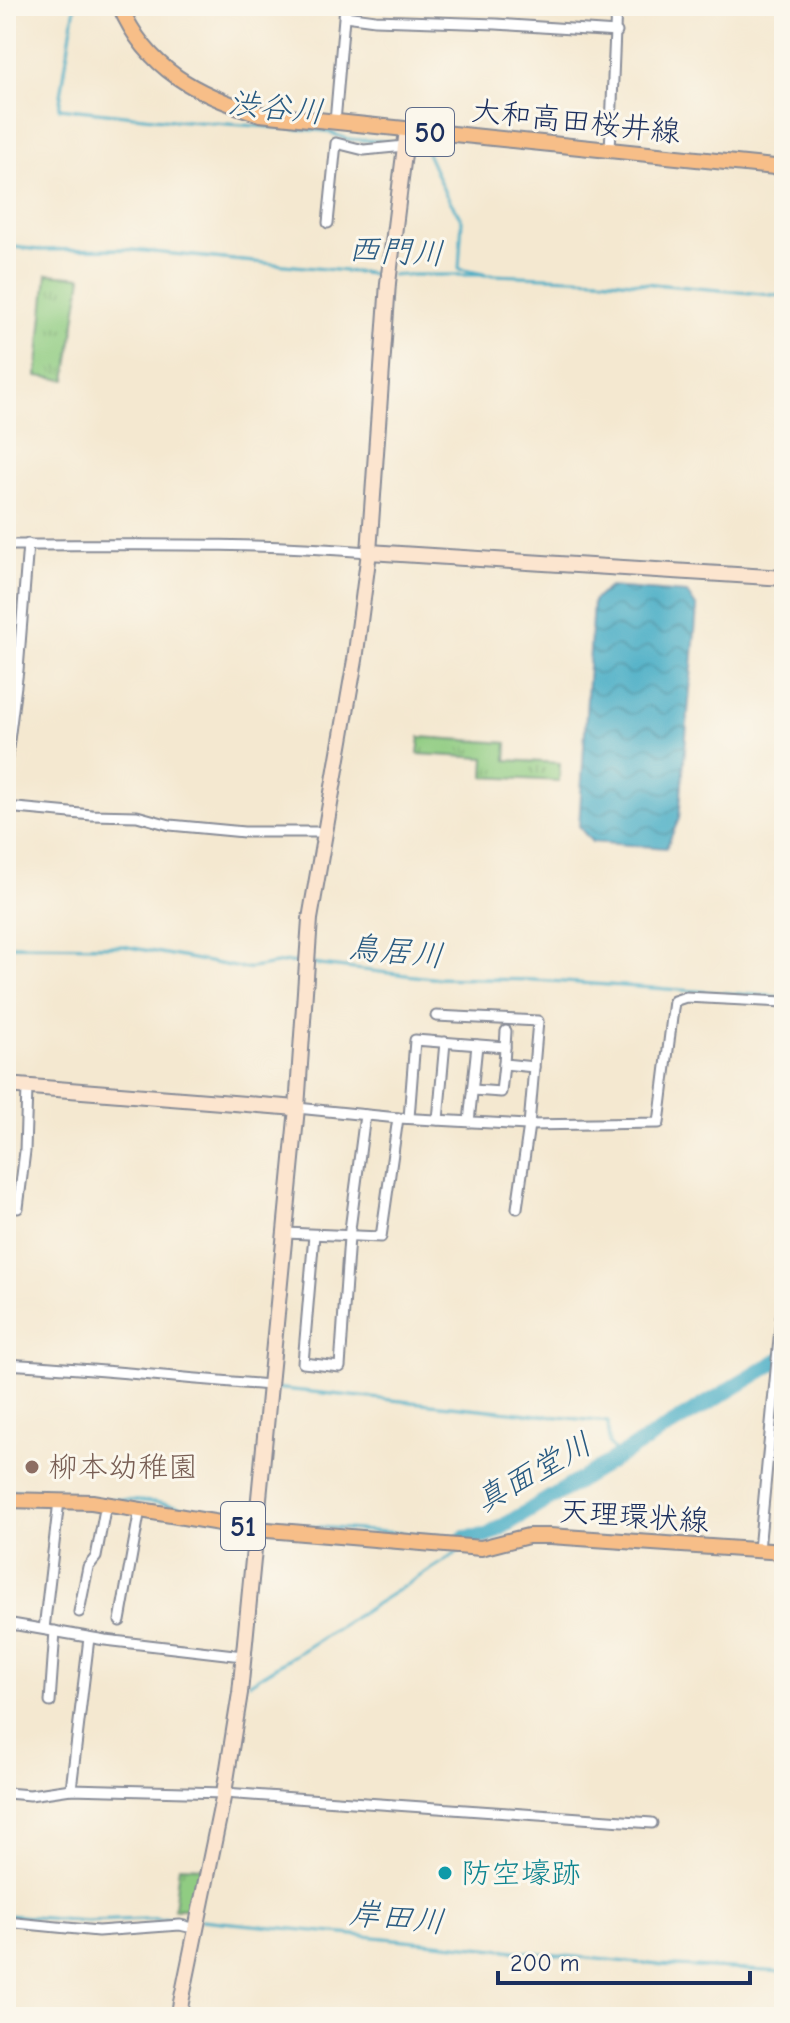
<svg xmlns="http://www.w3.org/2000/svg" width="790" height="2023" viewBox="0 0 790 2023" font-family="'Comic Neue','Klee One',sans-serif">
<defs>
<pattern id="grass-tufts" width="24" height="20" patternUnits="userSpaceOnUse" patternTransform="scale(2)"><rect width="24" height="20" fill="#90cc82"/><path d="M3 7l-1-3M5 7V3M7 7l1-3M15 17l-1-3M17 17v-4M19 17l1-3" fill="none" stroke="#75a66e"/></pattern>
<pattern id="water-waves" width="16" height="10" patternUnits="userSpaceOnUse" patternTransform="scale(2)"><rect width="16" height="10" fill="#45acc5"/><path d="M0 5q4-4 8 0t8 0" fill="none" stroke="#398ca3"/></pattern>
</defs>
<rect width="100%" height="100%" fill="#fbf7ec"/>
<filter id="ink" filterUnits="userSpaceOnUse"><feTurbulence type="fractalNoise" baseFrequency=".0125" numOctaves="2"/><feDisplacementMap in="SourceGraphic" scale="16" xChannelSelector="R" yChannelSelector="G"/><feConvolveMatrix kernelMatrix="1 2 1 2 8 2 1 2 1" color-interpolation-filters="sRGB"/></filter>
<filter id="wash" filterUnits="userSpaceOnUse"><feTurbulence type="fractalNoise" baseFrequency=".006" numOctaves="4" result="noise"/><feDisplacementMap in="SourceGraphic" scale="32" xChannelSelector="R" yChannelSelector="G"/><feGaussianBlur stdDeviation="1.8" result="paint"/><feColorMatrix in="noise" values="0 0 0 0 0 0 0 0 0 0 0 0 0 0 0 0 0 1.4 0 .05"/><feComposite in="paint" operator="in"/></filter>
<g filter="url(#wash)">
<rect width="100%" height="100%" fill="#f4e8d0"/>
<g fill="url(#grass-tufts)" stroke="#567e70" stroke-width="2">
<path d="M47 274 82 277 66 380 37 376Z"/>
<path d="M420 737 507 743 506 760 560 763 559 781 484 777 485 758 418 754Z"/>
<path d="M179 1866 202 1867 193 1909H174Z"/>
</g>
<path fill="url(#water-waves)" stroke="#306e92" stroke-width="2" d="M609 587 687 593 697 608 679 819 666 848 592 842 579 827 593 601Z"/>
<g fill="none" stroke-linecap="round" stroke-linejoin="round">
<g stroke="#45acc5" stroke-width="3">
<path d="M75 6 59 108 172 120 326 131 347 139 400 142"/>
<path d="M411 143 423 144 445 193 462 220 459 269 485 274"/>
<path d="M6 246 40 250 123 249 385 275"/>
<path d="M392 275H493L599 279 784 296"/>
<path d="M6 945 123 946 246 969 288 962 304 963"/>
<path d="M311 964 432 978 535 980 784 997"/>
<path d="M273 1388 608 1422 609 1444 619 1457"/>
<path d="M6 1490 62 1495"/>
<path d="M113 1499 155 1502 245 1519"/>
<path d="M281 1524 464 1538"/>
<path d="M250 1683 460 1551"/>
<path d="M6 1915 86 1921 176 1918 194 1919"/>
<path d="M201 1920 659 1965 784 1972"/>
</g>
<path stroke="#45acc5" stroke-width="16" d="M464 1538 487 1536 784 1357"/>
</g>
</g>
<g filter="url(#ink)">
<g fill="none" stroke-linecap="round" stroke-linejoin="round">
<g stroke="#888c97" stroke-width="13">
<g id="street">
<path d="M345 16 375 20 496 24 617 32"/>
<path d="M335 122 345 6"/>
<path d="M610 151 616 6"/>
<path d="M328 223 336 143 364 150 405 146"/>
<path d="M6 545C127 545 248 542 369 552"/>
<path d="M6 764 18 670 28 544"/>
<path d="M6 807 92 815 137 816 170 825 244 832H326"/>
<path d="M436 1016 538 1021 529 1125 517 1208"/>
<path d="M506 1031 504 1064 534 1067"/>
<path d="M473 1090 501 1092 504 1064"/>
<path d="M297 1108 398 1118 527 1125 659 1123 674 1001 686 997 784 1002"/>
<path d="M409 1118 415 1040 505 1047"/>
<path d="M438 1120 445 1042"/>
<path d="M469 1122 477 1045"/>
<path d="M18 1208 25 1151 27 1088"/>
<path d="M285 1233 381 1237 398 1118"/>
<path d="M314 1235 303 1363 340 1367 349 1237 365 1115"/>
<path d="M6 1364C94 1369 181 1378 269 1385"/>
<path d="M759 1550 784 1286"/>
<path d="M79 1612 88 1567 96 1557 106 1504"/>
<path d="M120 1621 140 1509"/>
<path d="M6 1623 105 1640 243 1656"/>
<path d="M44 1629 59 1501"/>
<path d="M50 1702 55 1631"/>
<path d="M71 1789 89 1638"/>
<path d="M6 1793 30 1795 71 1789 224 1793 652 1823"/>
<path d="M6 1922 98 1931 180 1925 197 1929"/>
</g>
</g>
<g stroke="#888c97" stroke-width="18">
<g id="secondary">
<path d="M369 552 784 578"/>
<path d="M6 1085 297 1108"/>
<path d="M178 2017 224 1793 240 1693 297 1108 310 919 355 660 369 552 388 283 407 130"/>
</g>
</g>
<g stroke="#888c97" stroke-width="18">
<g id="primary">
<path d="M120 6C147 70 198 95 260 114L784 168"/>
<path d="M6 1500 92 1502 256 1529 481 1548 528 1536H550L784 1552"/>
</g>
</g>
<use href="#street" stroke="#fff" stroke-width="9"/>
<use href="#secondary" stroke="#fce5cf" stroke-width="14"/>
<use href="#primary" stroke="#f7be88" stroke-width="14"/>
</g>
</g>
<circle fill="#8d6e63" stroke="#fbf7ec" stroke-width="3" cx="32" cy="1467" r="8"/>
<circle fill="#0f9aa8" stroke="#fbf7ec" stroke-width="3" cx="445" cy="1873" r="8"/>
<g text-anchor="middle" stroke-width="6" stroke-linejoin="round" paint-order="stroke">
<g fill="#fbf7ec" stroke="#5e6b89" stroke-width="2">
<rect x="406" y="108" width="48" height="48" rx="6"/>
<rect x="221" y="1502" width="44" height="48" rx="6"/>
</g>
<g font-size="28" font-weight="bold" fill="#1b2f5e">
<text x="430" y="142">50</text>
<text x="243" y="1536">51</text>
</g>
<g font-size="30" fill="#1b2f5e" stroke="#fbf7ec">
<text transform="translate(576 121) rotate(6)" y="10">大和高田桜井線</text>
<text transform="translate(634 1516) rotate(4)" y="10">天理環状線</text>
</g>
<g font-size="30" fill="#785e54" stroke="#fbf7ec" text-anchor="start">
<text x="48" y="1477">柳本幼稚園</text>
</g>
<g font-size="30" fill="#0d838f" stroke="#fbf7ec" text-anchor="start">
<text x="461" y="1883">防空壕跡</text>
</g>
<g font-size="32" font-style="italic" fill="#2a5b82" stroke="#fbf7ec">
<text transform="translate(276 107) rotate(6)" y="11">渋谷川</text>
<text transform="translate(396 251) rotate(3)" y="11">西門川</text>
<text transform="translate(396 951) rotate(6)" y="11">鳥居川</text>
<text transform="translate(533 1472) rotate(-29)" y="11">真面堂川</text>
<text transform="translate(397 1917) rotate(6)" y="11">岸田川</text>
</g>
</g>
<rect width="790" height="2023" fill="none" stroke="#fbf7ec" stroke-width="32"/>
<path d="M498 1971v12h252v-12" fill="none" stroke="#1b2f5e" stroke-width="4"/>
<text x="510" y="1971" font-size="24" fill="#1b2f5e" stroke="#fbf7ec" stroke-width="6" paint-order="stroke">200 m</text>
</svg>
